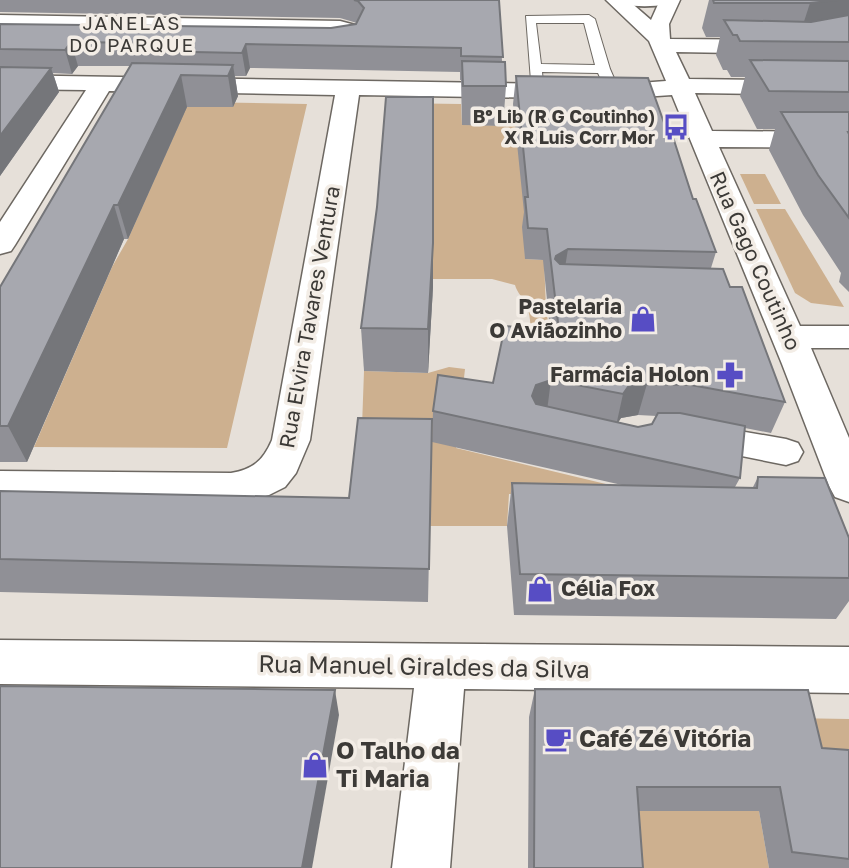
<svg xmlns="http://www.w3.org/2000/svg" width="849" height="868" viewBox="0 0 849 868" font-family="'Golos Text',sans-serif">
<rect width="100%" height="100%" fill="#e6e0d9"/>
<g fill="#cdb08f">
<path d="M136 101 307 104 227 448 34 447 112 267 128 239 180 122Z"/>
<path d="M390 103 461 104 462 125 650 127 524 214 525 259 544 260 546 308 553 357 531 360C530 342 533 320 526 304 523 297 517 293 515 285L492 279H432Z"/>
<path d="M740 174H765L781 204H754Z"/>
<path d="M756 209H785L844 307 811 303 795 293Z"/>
<path d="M449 367 465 369 456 448 660 497 509 494 507 526H430L432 455 361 454 364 371 428 373Z"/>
<path d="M788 718 849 719V777Z"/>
<path d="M625 811H759L769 868H628Z"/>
</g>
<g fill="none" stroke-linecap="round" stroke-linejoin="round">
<g stroke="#6d6862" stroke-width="2">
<path id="service" d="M589 15 595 19 610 69 620 92 618 95H608L598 73 542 72 544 91 537 95 532 94 526 16ZM536 23H584L595 65 541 64Z"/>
</g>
<g stroke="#6d6862" stroke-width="3">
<path id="pedestrian" d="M699 424 786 439 798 443 803 452 798 461 786 465 687 445 682 436 687 427Z"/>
</g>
<g stroke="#6d6862" stroke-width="3">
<g id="minor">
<path d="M606 0H628L651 20 660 0H680L669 24 670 39 799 40 849 33V45L799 54 676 52 689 79 849 81V95L695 93 712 131 849 132V148L719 147 800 326H849V348H811L849 438V502L835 497 829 486 782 364 672 95 613 99 359 95 310 440 296 473 285 487 269 495 231 505 0 503V471L231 473C253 469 263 461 272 440L335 95 109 91 15 245 11 251 0 254V222L86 90 0 89V75L613 85 666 81 649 41Z"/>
<path d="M0 15 340 21 359 26 363 30 357 45 318 49 310 48 307 43 310 38 340 33 0 27Z"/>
<path d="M0 640 849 647V693L464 689 450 868H392L414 688 0 684Z"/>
</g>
</g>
<g stroke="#6d6862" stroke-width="3">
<path id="primary" d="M620 0H669L666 4C653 7 636 7 623 4Z"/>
</g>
<use href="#service" fill="#fff" fill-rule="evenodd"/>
<use href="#pedestrian" fill="#fff" fill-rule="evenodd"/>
<use href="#minor" fill="#fff" fill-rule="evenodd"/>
<use href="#primary" fill="#fff" fill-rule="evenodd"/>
</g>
<g fill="#909096" fill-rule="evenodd">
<path d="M0 0H499L502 61 506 86 503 126 462 125 461 80H460V72L250 68 246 76H235L238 96 233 107H187L128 239H124L27 462H0V287L131 66H78L72 74 53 73 59 92 0 176V24L331 28 356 24 357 23 340 18 0 12Z"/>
<path d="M709 0H849V292L839 282 841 273 803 215 769 150 775 129H757L740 96 745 77H731L727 70H723L716 55 720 37H706L702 28Z"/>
<path d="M516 76 667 131 693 199 716 252 711 268 730 287 785 402 771 433 745 428 740 478 735 487H753L758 477 849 538V601L836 619 514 615 507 526 512 483 622 485 432 442 433 411 493 383 550 330 543 260 525 259 522 227 524 212 513 104ZM638 415 657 416 652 424 638 427 618 422 621 418Z"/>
<path d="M433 287 428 373 364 371 361 328Z"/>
<path d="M432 419 428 602 0 592V491L349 498Z"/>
<path d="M535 689 822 748 849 750V868H769L759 811H639L643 868H528L529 717Z"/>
</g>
<g fill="#75767a">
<path d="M838 0H849V31L799 37 810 3Z"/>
<path d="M71 42 78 66 72 74 65 50Z"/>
<path d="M246 44 250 68 246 76 242 53Z"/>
<path d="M233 65 238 96 233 107 228 76Z"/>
<path d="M51 68 59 92 0 176V136Z"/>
<path d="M181 75 187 107 128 239 118 205Z"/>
<path d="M114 205 124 239 27 462 8 426Z"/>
<path d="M433 243V287L428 373V329Z"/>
<path d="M568 249 563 280 553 286 556 256Z"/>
<path d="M551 380 547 411 532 417V396L536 385Z"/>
<path d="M647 384 638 415 621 418 616 426 623 394 628 387Z"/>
<path d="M335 690 339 715 312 868H302Z"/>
</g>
<g fill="#a7a8af" stroke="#75767a" stroke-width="2">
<path d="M354 0H499L503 57 461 56V48L246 44 242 53 145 51 150 43 71 42 65 50 0 49V24L331 28 356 24 364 8 358 1Z"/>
<path d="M713 0H838L810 3H714Z"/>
<path d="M849 15V42L740 41 737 35H733L724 20 811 22Z"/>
<path d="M750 60 849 61V92L769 91Z"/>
<path d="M462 61 505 62 506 86H463Z"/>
<path d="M132 63 233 65 228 76 181 75 118 205H114L8 426H0V287Z"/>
<path d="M0 67 51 68 0 136Z"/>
<path d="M516 76 648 78 667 131H671L693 199H696L716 252 568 249 556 256 555 259 560 264 723 269 730 287H742L785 402 691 385 647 384 628 387 623 394 551 380 536 385 532 396 536 404 638 427 652 424 658 413H680L745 426 740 478 433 411 438 375 493 383 505 326 559 331 547 229 528 228 525 197H528Z"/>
<path d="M386 97H433V243L428 329 361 328 377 207Z"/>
<path d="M781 112H849V132H848L849 134V218L818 175Z"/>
<path d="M358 418 432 419 429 569 0 559V491L349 498Z"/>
<path d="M758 477 825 478 849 538V578L520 574 512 483 757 488Z"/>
<path d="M0 686 335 690 302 868H0Z"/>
<path d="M535 689 808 690 822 748 849 750V859L792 852 780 787H637L643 868H534Z"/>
</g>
<defs>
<g id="bus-bare" transform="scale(2.1)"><path d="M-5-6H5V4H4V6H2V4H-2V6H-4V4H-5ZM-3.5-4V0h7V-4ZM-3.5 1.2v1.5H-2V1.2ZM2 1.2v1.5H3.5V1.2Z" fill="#574dc4" stroke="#f3ede6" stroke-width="2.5" paint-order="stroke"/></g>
<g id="shop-bare" transform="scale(2.1)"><path d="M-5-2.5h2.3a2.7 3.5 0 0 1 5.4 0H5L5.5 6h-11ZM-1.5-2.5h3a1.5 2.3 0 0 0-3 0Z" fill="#574dc4" stroke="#f3ede6" stroke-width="2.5" paint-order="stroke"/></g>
<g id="pharmacy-bare" transform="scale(2.1)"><path d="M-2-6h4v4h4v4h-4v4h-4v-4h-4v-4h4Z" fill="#574dc4" stroke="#f3ede6" stroke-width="2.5" paint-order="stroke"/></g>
<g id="cafe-bare" transform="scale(2.1)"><path d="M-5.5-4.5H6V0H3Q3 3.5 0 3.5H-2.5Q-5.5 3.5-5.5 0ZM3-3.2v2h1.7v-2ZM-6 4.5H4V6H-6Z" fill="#574dc4" stroke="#f3ede6" stroke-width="2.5" paint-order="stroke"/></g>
</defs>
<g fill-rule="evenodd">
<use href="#bus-bare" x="676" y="127"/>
<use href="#shop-bare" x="643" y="319"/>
<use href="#pharmacy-bare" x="730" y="375"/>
<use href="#shop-bare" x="540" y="589"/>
<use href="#cafe-bare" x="558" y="739"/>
<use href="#shop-bare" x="315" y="765"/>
</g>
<g text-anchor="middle" stroke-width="7" stroke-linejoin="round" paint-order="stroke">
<g font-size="18" font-weight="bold" fill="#3c3a37" stroke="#f3ede6" text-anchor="end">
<text x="655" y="123">Bº Lib (R G Coutinho)<tspan x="655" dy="21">X R Luis Corr Mor</tspan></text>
</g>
<g font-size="19" letter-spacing="2" fill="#3c3a37" stroke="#f3ede6">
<text x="132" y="30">JANELAS<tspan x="132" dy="22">DO PARQUE</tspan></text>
</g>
<g font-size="21" fill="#3c3a37" stroke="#f3ede6">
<text transform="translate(755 261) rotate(66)" y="7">Rua Gago Coutinho</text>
<text transform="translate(310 317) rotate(-80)" y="7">Rua Elvira Tavares Ventura</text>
</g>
<g font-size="21" font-weight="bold" fill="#3c3a37" stroke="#f3ede6" text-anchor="end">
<text x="622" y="314">Pastelaria<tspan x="622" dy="24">O Aviãozinho</tspan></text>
<text x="709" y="382">Farmácia Holon</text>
<text x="561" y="596" text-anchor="start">Célia Fox</text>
</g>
<g font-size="24" fill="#3c3a37" stroke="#f3ede6">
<text transform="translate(424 667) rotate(1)" y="8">Rua Manuel Giraldes da Silva</text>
</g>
<g font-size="24" font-weight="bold" fill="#3c3a37" stroke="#f3ede6" text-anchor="start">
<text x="579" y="747">Café Zé Vitória</text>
<text x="336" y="759">O Talho da<tspan x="336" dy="28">Ti Maria</tspan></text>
</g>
</g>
</svg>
